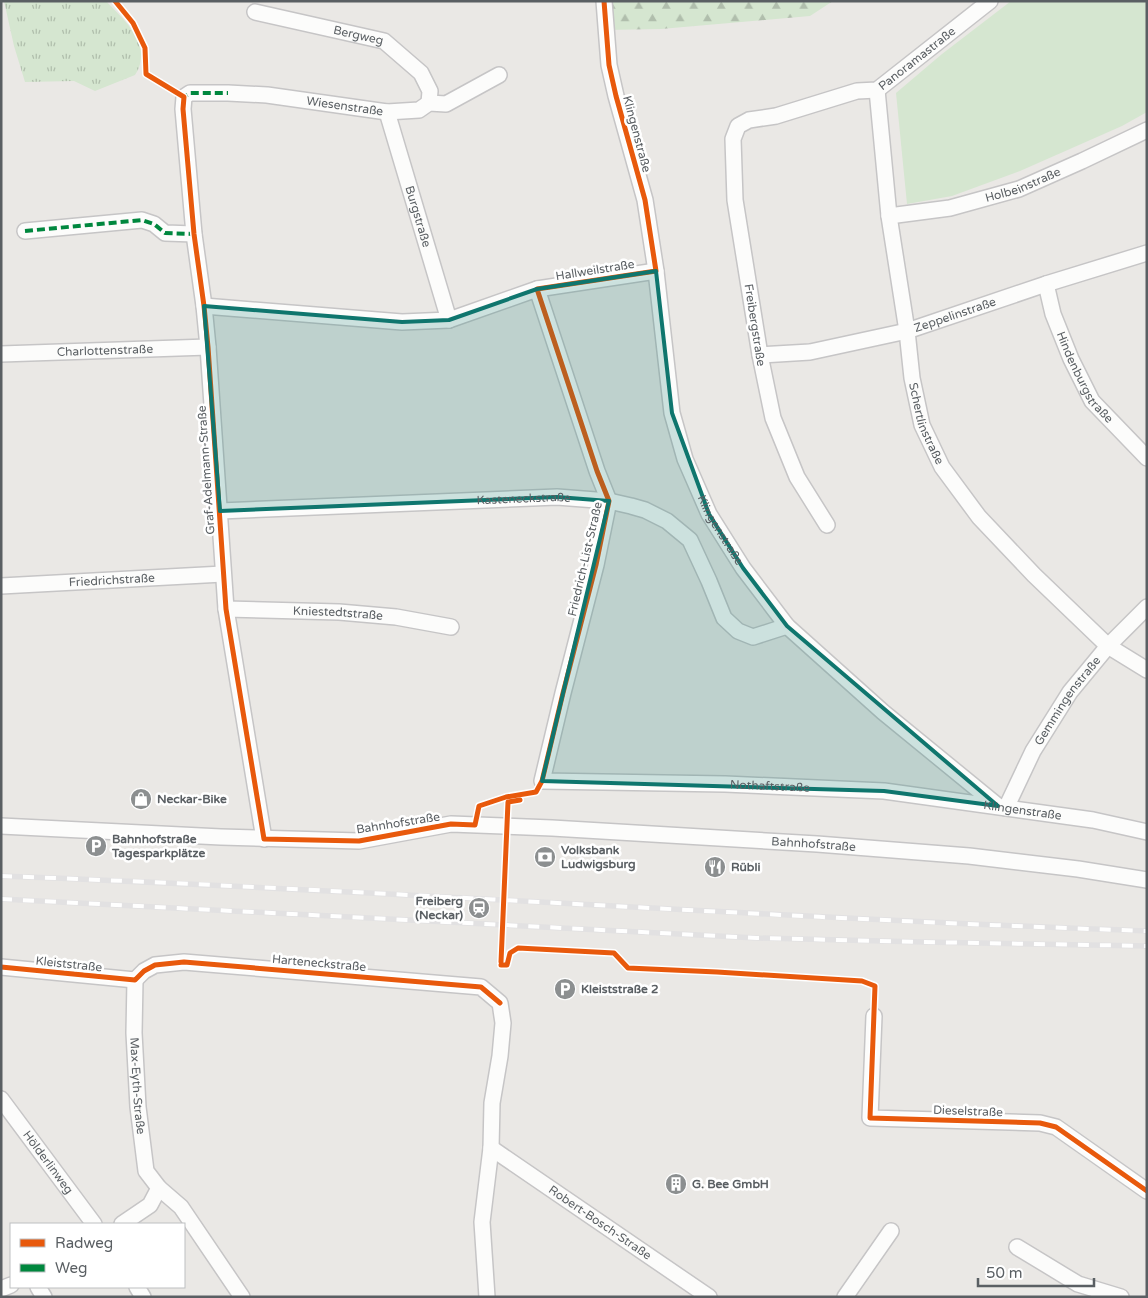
<svg xmlns="http://www.w3.org/2000/svg" width="1148" height="1298" viewBox="0 0 1148 1298" font-family="'Varela Round',sans-serif">
<defs>
<pattern id="forest-firs" width="22" height="20" patternUnits="userSpaceOnUse" patternTransform="scale(1.25)"><rect width="22" height="20" fill="#d5e6d0"/><path d="M5 1l3.5 6h-7zM16 11l3.5 6h-7z" fill="#b0beac"/></pattern>
<pattern id="park-tufts" width="24" height="20" patternUnits="userSpaceOnUse" patternTransform="scale(1.25)"><rect width="24" height="20" fill="#d5e6d0"/><path d="M3 7l-1-3M5 7V3M7 7l1-3M15 17l-1-3M17 17v-4M19 17l1-3" fill="none" stroke="#b0beac"/></pattern>
</defs>
<rect width="100%" height="100%" fill="#eae8e5"/>
<path fill="#d5e6d0" d="M1011 1H1147V112L1122 126 1020 171 952 196 907 204 896 93 942 54Z"/>
<path fill="url(#forest-firs)" d="M604 1H833L810 16 661 29 606 30Z"/>
<path fill="url(#park-tufts)" d="M4 1H106C122 18 147 39 140 64 139 68 137 72 135 75L95 91 74 81 25 82 14 46Z"/>
<g fill="none" stroke-linecap="round" stroke-linejoin="round">
<g stroke="#c6c5c6" stroke-width="18">
<g id="street">
<path id="s1" d="M604 1 609 65 616 96 645 200 656 271 672 413 685 459 709 514 743 568 787 626 883 712 998 806"/>
<path id="s2" d="M255 12 384 41 421 73 430 91 429 103"/>
<path id="s3" d="M877 90 889 216 907 331 912 378 922 425 942 467 979 517 1034 575 1108 646 1147 670"/>
<path id="s4" d="M387 112 449 320"/>
<path id="s5" d="M889 216 950 208 1019 189 1082 161 1147 130"/>
<path d="M25 231 142 220 154 224 165 233 194 234"/>
<path id="s6" d="M1046 284 1053 314 1071 359 1092 401 1147 458"/>
<path id="s7" d="M537 289 597 471 609 501 596 565 563 693 542 781 725 784 884 791 1093 820 1147 832"/>
<path d="M204 306 402 322 449 320 537 289 656 271"/>
<path id="s8" d="M1 354 208 347"/>
<path id="s9" d="M760 355 810 352 907 331 1046 284 1147 253"/>
<path id="s10" d="M220 511 557 497 609 501 631 506 645 510 667 521 690 540 709 581 724 618 738 631 753 637 787 626"/>
<path id="s11" d="M827 525 797 477 773 418 760 355 735 200 733 139 738 126 749 120 776 116 857 91 877 90 990 1"/>
<path id="s12" d="M1 586 223 574"/>
<path id="s13" d="M226 609 339 612 396 617 451 627"/>
<path id="s14" d="M1006 808 1033 751 1070 692 1108 646 1147 607"/>
<path id="s15" d="M1 826 221 837 359 841 451 824 552 828 817 844 969 856 1078 869 1147 880"/>
<path id="s16" d="M264 839 226 609 208 347 204 306 194 234 183 109 184 97 190 93H228L267 95 387 112 419 110 429 103 446 104 499 75"/>
<path d="M1 967 135 980"/>
<path d="M135 980 144 971 155 965 184 962 481 987 500 1003 503 1023 500 1056 492 1103 491 1148 482 1222 487 1297"/>
<path id="s17" d="M135 980 134 1033 138 1107 146 1171 159 1188 181 1207 242 1297"/>
<path d="M874 1016 870 1118 1040 1123 1056 1127 1147 1191"/>
<path id="s18" d="M1 1099 94 1224"/>
<path id="s19" d="M491 1148 709 1297"/>
<path d="M122 1224 150 1205 159 1188"/>
<path d="M1017 1247 1078 1284 1121 1297"/>
<path d="M38 1287 44 1297"/>
<path d="M137 1287 143 1297"/>
<path d="M1 1289 11 1285"/>
<path d="M845 1297 891 1231"/>
</g>
</g>
<use href="#street" stroke="#fcfcfb" stroke-width="15"/>
<g stroke="#e2e1e2" stroke-width="5.5">
<g id="rail">
<path d="M1 876C383 890 765 918 1147 931"/>
<path d="M1 899 757 938 923 942 1147 946"/>
</g>
</g>
<use href="#rail" stroke="#fff" stroke-width="4" stroke-dasharray="11" stroke-linecap="butt"/>
<g stroke="#00873e" stroke-width="4" stroke-dasharray="8 4" stroke-linecap="butt">
<path d="M184 101V97L190 93H228"/>
<path d="M25 231 142 220 154 224 165 233 194 234"/>
</g>
<g stroke="#fff" stroke-width="8">
<g id="cycleway">
<path d="M115 1 133 23 145 48 146 74 184 97 183 109 194 234 204 306 208 347 226 609 264 839 359 841 451 824 475 825 479 806 506 797 536 792 542 781 563 693 596 565 609 501 597 471 537 289 656 271 645 200 616 96 609 65 604 1"/>
<path d="M501 962 508 802 520 800"/>
<path d="M501 965H507L510 953 518 948 614 953 628 968 717 972 862 981 875 986 870 1118 1040 1123 1056 1127 1147 1191"/>
<path d="M1 967 135 980 144 971 155 965 184 962 481 987 500 1003"/>
</g>
</g>
<use href="#cycleway" stroke="#e8590c" stroke-width="5"/>
</g>
<path fill="#0f766e" fill-opacity="0.2" stroke="#0f766e" stroke-width="4" stroke-linejoin="round" d="M656 271 672 413 709 514 743 568 787 626 998 806 884 791 542 781 609 501 557 497 220 511 204 306 402 322 449 320 537 289Z"/>
<defs>
<g id="shop-disc" transform="scale(1.125)"><circle r="9.5" fill="#8c8f90" stroke="#fff"/><path d="M-5-2.5h2.3a2.7 3.5 0 0 1 5.4 0H5L5.5 6h-11ZM-1.5-2.5h3a1.5 2.3 0 0 0-3 0Z" fill="#fff"/></g>
<g id="parking-disc" transform="scale(1.125)"><circle r="9.5" fill="#8c8f90" stroke="#fff"/><path d="M-3.5-5.5H1a3.5 3.5 0 0 1 0 7H-1V5.5H-3.5ZM-1-3.4V-.6H.8a1.4 1.4 0 0 0 0-2.8Z" fill="#fff"/></g>
<g id="bank-disc" transform="scale(1.125)"><circle r="9.5" fill="#8c8f90" stroke="#fff"/><path d="M-6-4H6V4H-6ZM0-2.3a2.3 2.3 0 1 0 0 4.6a2.3 2.3 0 1 0 0-4.6Z" fill="#fff"/></g>
<g id="restaurant-disc" transform="scale(1.125)"><circle r="9.5" fill="#8c8f90" stroke="#fff"/><path d="M-5-6h1v4h1v-4h1v4h1v-4h1v5L-1.5 .5V6h-2V.5L-5-1ZM5-6V6H3V1.5H1.5Q1.5-4 5-6Z" fill="#fff"/></g>
<g id="station-disc" transform="scale(1.125)"><circle r="9.5" fill="#8c8f90" stroke="#fff"/><path d="M-3-6H3Q5-6 5-4V2Q5 4 3 4L4.5 6H3L1.5 4h-3L-3 6H-4.5L-3 4Q-5 4-5 2V-4Q-5-6-3-6ZM-3.5-4v3h7v-3ZM-3.5 1v1.5H-2V1ZM2 1v1.5H3.5V1Z" fill="#fff"/></g>
<g id="building-disc" transform="scale(1.125)"><circle r="9.5" fill="#8c8f90" stroke="#fff"/><path d="M-4-6H4V6H1V3H-1V6H-4ZM-2.5-4.3h1.7v1.8h-1.7ZM.8-4.3h1.7v1.8H.8ZM-2.5-1h1.7V.8h-1.7ZM.8-1h1.7V.8H.8Z" fill="#fff"/></g>
</defs>
<g fill-rule="evenodd">
<use href="#shop-disc" x="141" y="799"/>
<use href="#parking-disc" x="96" y="846"/>
<use href="#bank-disc" x="545" y="857"/>
<use href="#restaurant-disc" x="715" y="867"/>
<use href="#station-disc" x="479" y="908"/>
<use href="#parking-disc" x="565" y="989"/>
<use href="#building-disc" x="676" y="1184"/>
</g>
<g text-anchor="middle" stroke-width="5" stroke-linejoin="round" paint-order="stroke">
<g font-size="12" fill="#5a5f63" stroke="#fff">
<text dy="4" stroke="none"><textPath href="#s2" startOffset="106">Bergweg</textPath></text>
<text dy="4" stroke="none"><textPath href="#s11" startOffset="612">Panoramastraße</textPath></text>
<text dy="4" stroke="none"><textPath href="#s16" startOffset="910">Wiesenstraße</textPath></text>
<text transform="translate(637 134) rotate(75)" y="4">Klingenstraße</text>
<text dy="4" stroke="none"><textPath href="#s5" startOffset="138">Holbeinstraße</textPath></text>
<text dy="4" stroke="none"><textPath href="#s4" startOffset="109">Burgstraße</textPath></text>
<text transform="translate(595 270) rotate(-9)" y="4">Hallweilstraße</text>
<text dy="4" stroke="none"><textPath href="#s9" startOffset="200">Zeppelinstraße</textPath></text>
<text transform="translate(755 325) rotate(81)" y="4">Freibergstraße</text>
<text dy="4" stroke="none"><textPath href="#s8" startOffset="104">Charlottenstraße</textPath></text>
<text dy="4" stroke="none"><textPath href="#s6" startOffset="102">Hindenburgstraße</textPath></text>
<text dy="4" stroke="none"><textPath href="#s3" startOffset="338">Schertlinstraße</textPath></text>
<text transform="translate(206 470) rotate(-94)" y="4">Graf-Adelmann-Straße</text>
<text dy="4" stroke="none"><textPath href="#s10" startOffset="304">Kasteneckstraße</textPath></text>
<text dy="4" stroke="none"><textPath href="#s1" startOffset="546">Klingenstraße</textPath></text>
<text transform="translate(585 559) rotate(-77)" y="4">Friedrich-List-Straße</text>
<text dy="4" stroke="none"><textPath href="#s12" startOffset="111">Friedrichstraße</textPath></text>
<text dy="4" stroke="none"><textPath href="#s13" startOffset="112">Kniestedtstraße</textPath></text>
<text dy="4" stroke="none"><textPath href="#s14" startOffset="124">Gemmingenstraße</textPath></text>
<text dy="4" stroke="none"><textPath href="#s7" startOffset="740">Nothaftstraße</textPath></text>
<text dy="4" stroke="none"><textPath href="#s7" startOffset="994">Klingenstraße</textPath></text>
<text transform="translate(398 823) rotate(-9)" y="4">Bahnhofstraße</text>
<text dy="4" stroke="none"><textPath href="#s15" startOffset="815">Bahnhofstraße</textPath></text>
<text transform="translate(319 963) rotate(5)" y="4">Harteneckstraße</text>
<text transform="translate(69 964) rotate(6)" y="4">Kleiststraße</text>
<text dy="4" stroke="none"><textPath href="#s17" startOffset="106">Max-Eyth-Straße</textPath></text>
<text transform="translate(968 1111) rotate(2)" y="4">Dieselstraße</text>
<text dy="4" stroke="none"><textPath href="#s18" startOffset="79">Hölderlinweg</textPath></text>
<text dy="4" stroke="none"><textPath href="#s19" startOffset="132">Robert-Bosch-Straße</textPath></text>
</g>
<g font-size="12" font-weight="bold" fill="#5a5f63" stroke="#fff" text-anchor="start">
<text x="157" y="803">Neckar-Bike</text>
<text x="112" y="843">Bahnhofstraße<tspan x="112" dy="14">Tagesparkplätze</tspan></text>
<text x="561" y="854">Volksbank<tspan x="561" dy="14">Ludwigsburg</tspan></text>
<text x="731" y="871">Rübli</text>
<text x="463" y="905" text-anchor="end">Freiberg<tspan x="463" dy="14">(Neckar)</tspan></text>
<text x="581" y="993">Kleiststraße 2</text>
<text x="692" y="1188">G. Bee GmbH</text>
</g>
</g>
<rect width="1148" height="1298" fill="none" stroke="#5a5f63" stroke-width="5"/>
<rect x="10" y="1223" width="175" height="65" fill="#ffffff" stroke="#bdbfc1"/>
<rect x="20" y="1239" width="25" height="8" fill="#e8590c" stroke="#bdbfc1"/>
<text x="55" y="1248" font-size="15" fill="#5a5f63">Radweg</text>
<rect x="20" y="1264" width="25" height="8" fill="#00873e" stroke="#bdbfc1"/>
<text x="55" y="1273" font-size="15" fill="#5a5f63">Weg</text>
<path d="M978 1278v8h116v-8" fill="none" stroke="#5a5f63" stroke-width="2.5"/>
<text x="986" y="1278" font-size="15" fill="#5a5f63" stroke="#ffffff" stroke-width="4" paint-order="stroke">50 m</text>
</svg>
